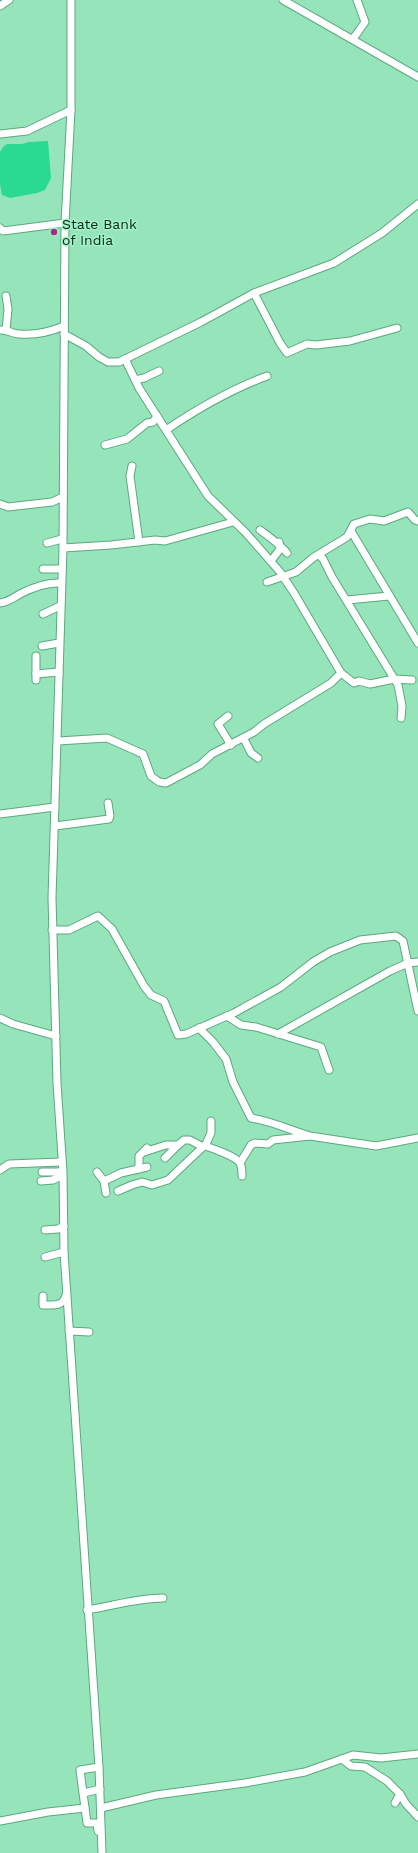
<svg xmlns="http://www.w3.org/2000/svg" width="418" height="1853" viewBox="0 0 418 1853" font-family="'Work Sans',sans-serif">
<rect width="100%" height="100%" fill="#96e4b9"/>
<path fill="#2ad992" d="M48 141 51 178 45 190 37 193 10 198 2 195 0 184V152L3 147 7 144H22L29 142Z"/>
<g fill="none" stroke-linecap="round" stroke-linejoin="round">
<g stroke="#5ba880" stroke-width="9">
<g id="minor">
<path d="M71 0V110L65 223 63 548 52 898 57 1083 63 1172 64 1252 99 1767 102 1853"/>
<path d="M283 0 418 77"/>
<path d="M0 6 9 0"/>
<path d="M353 39 365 22 357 0"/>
<path d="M0 134 27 131 71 110"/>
<path d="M0 228 3 231 11 230 65 223"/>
<path d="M254 293 280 343 287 353 307 344 316 345 350 341 397 328"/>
<path d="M6 296 8 309 6 330"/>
<path d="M0 330C7 329 12 334 19 334 33 335 50 332 64 326"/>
<path d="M64 334 86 346 99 357 108 362H119L201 322 254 293 334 263 382 233 418 204"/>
<path d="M135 380 144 378 159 371"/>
<path d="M166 430C197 409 232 389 267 376"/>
<path d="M105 445 127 439 147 423 153 422 157 416"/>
<path d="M132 466 130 476 139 542"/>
<path d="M0 504 8 507 52 502 63 497"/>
<path d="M260 530C268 536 281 545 287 553"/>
<path d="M351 531 418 643"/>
<path d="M47 543 62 539"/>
<path d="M63 548 111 545 155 540 165 541 233 522"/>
<path d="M319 555 323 559 332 577 398 685 402 706 401 718"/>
<path d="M271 561 280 549 279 542"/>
<path d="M43 569H62"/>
<path d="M267 582 296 572 314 557 347 537 354 524 370 519 384 521 408 512 415 520 418 521"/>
<path d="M347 600 389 596"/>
<path d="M0 603C8 602 13 598 20 594 33 587 46 582 61 583"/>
<path d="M43 614 60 606"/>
<path d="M42 646 59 643"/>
<path d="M341 673 354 683 359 681 370 684 394 679 412 680"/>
<path d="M36 674 59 672"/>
<path d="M36 680V656"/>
<path d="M228 716 218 724 231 745"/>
<path d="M244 739 251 753 258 758"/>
<path d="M58 741 107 738 143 754 151 776 159 782 166 783 200 765 212 754 254 732 264 724 331 683 341 673 294 593 280 572 246 533 208 496 139 388 125 359"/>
<path d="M0 814 55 807"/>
<path d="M55 826 109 819 110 816 108 803"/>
<path d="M52 930H69L98 916 112 929 144 986 151 995 164 1001 178 1035 186 1034 234 1013 281 987 313 962 330 952 360 940 396 936 403 941 418 1011"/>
<path d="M227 1016 241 1025 256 1027 321 1047 329 1070"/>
<path d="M0 1018 13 1024 56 1036"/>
<path d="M199 1028 213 1042 226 1059 233 1082 251 1118C271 1121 287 1129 307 1135"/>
<path d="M278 1034 390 971 408 963 418 962"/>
<path d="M205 1146C212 1148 237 1157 240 1163 242 1167 242 1172 242 1176"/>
<path d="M144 1152 166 1145H178L184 1140H190L203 1147"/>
<path d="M165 1158 178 1145"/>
<path d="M240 1163 251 1145 255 1143 268 1144 273 1140 310 1136 376 1146 418 1138"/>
<path d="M139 1169V1156L147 1148"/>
<path d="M0 1170 9 1164 61 1162"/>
<path d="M42 1172H62"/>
<path d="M97 1172 104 1181 106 1193"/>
<path d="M41 1181 53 1180 59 1177V1172"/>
<path d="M104 1181 121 1173 147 1167"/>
<path d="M118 1191 132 1185 142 1182 152 1185 168 1180 206 1144 211 1133V1121"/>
<path d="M45 1230 58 1229 64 1226"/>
<path d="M45 1257 64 1252"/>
<path d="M43 1296V1305C54 1305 63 1307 66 1295"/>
<path d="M69 1331 89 1332"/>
<path d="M87 1610C113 1606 137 1598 163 1598"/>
<path d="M342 1759 351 1766 365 1767 387 1781 400 1794 406 1804 418 1817"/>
<path d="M84 1793 100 1789"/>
<path d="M395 1803 400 1794"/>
<path d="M85 1808 87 1823H97L98 1831"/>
<path d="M101 1808 156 1795 245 1783 305 1772 353 1755 381 1758 418 1754"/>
<path d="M0 1821 48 1812 85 1808 80 1770 99 1767"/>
</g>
</g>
<use href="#minor" stroke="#fff" stroke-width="7"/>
</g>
<circle fill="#a32d86" stroke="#a3f1c6" stroke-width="1.5" cx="54" cy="232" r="4"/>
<g text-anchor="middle" stroke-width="3" stroke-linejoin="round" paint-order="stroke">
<g font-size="14" fill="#072919" stroke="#a3f1c6" text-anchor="start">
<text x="62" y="229">State Bank<tspan x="62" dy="16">of India</tspan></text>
</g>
</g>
</svg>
